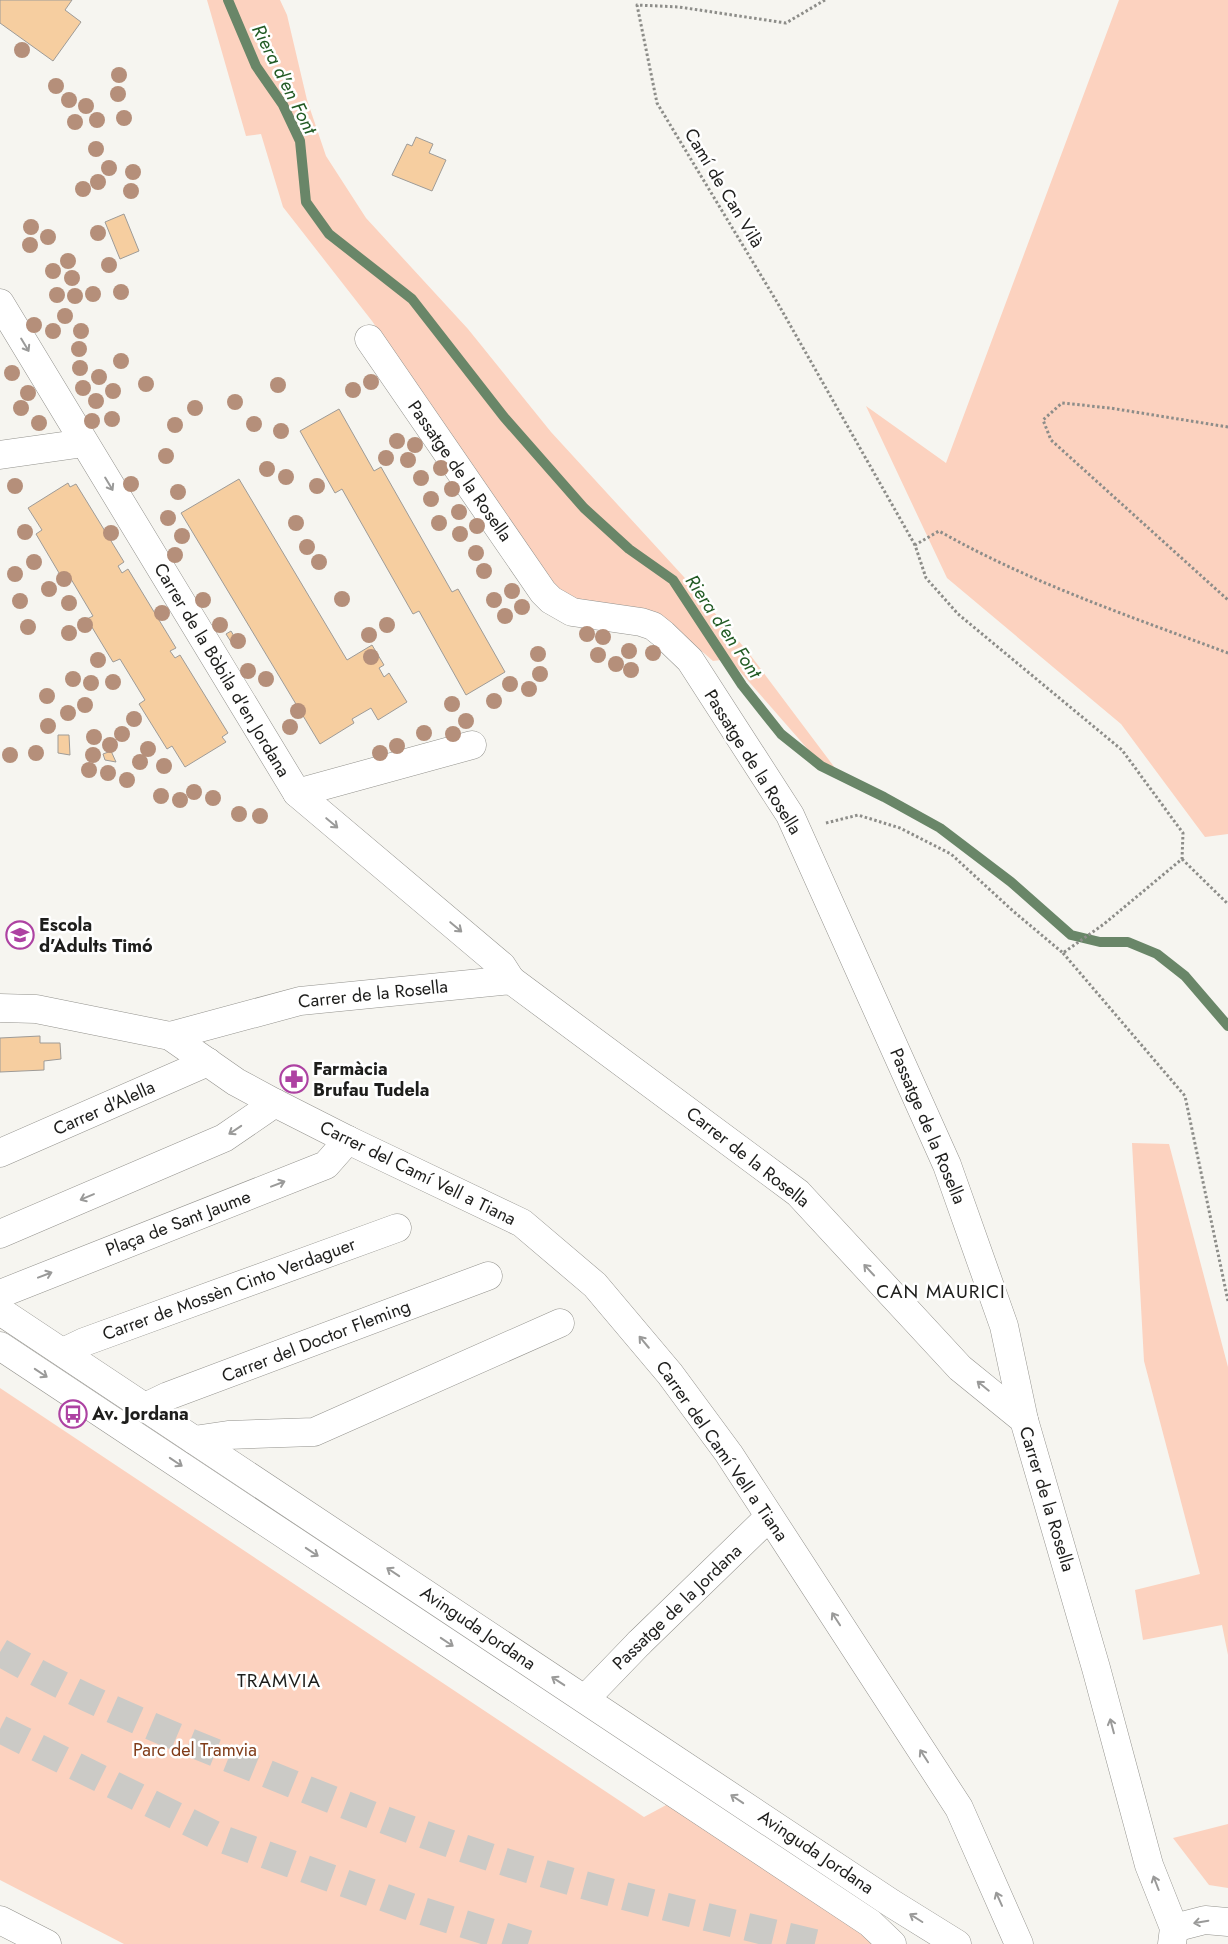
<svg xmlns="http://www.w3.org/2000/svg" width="1228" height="1944" viewBox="0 0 1228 1944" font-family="Jost,sans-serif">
<rect width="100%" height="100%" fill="#f6f5f0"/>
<g fill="#fcd2bf">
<path d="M207 0H280L287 15 307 100 326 156 366 218 468 329 551 432 684 577 748 652 841 776 812 754 729 659 713 661 666 620 583 603 561 592 546 574 372 321 283 207 261 134 246 136Z"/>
<path d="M1119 0H1228V834L1205 837 1121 724 947 578 866 406 946 463Z"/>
<path d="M1132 1143 1169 1144 1228 1367V1655L1222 1625 1143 1640 1135 1590 1200 1574 1144 1361Z"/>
<path d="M0 1388 644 1817 681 1797 864 1932 872 1944H124L0 1880Z"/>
<path d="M1228 1824V1888L1209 1885 1173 1838Z"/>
</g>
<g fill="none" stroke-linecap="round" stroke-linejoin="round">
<path stroke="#698668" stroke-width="10" d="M228 0 256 66 283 105 300 141 306 202 329 234 412 299 504 417 584 508 629 549 673 580 742 685 781 734 821 766 884 797 940 828 1011 882 1071 935 1100 942H1128L1157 954 1185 976 1228 1026"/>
</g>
<g fill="#f6cea0" stroke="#9e9b97">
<path d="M0 0H72L65 10 81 22 53 61 0 23Z"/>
<path d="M416 137 433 144 429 153 446 160 432 191 392 175 407 144 412 146Z"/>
<path d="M124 214 139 251 120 259 105 222Z"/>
<path d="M339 409 374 471 381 467 452 592 458 589 505 672 466 695 419 611 413 614 342 489 335 493 300 431Z"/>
<path d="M239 479 347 660 372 645 384 665 379 668 384 677 389 673 407 702 378 720 371 708 352 719 354 723 320 744 181 513Z"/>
<path d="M68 483 70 487 76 484 124 562 118 566 122 573 128 569 176 648 170 651 175 658 180 655 228 733 222 737 226 742 185 767 172 746 167 749 139 704 145 700 120 659 113 662 87 619 93 616 68 574 62 578 36 534 42 530 28 508Z"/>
<path d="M231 631 238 643 233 645 226 634Z"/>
<path d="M58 735H69L70 755 58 753Z"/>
<path d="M111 751 116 762 105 760 103 754Z"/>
<path d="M40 1036V1043H60L61 1059 44 1061V1070L0 1072V1038Z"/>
</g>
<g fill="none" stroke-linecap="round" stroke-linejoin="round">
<g stroke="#cbcac6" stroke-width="28" stroke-dasharray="28 14" stroke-linecap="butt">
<path d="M0 1652C79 1698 166 1733 251 1767 339 1803 427 1838 518 1866 617 1896 718 1920 819 1944"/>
<path d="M0 1729 225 1840 419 1910 528 1944"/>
</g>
<g stroke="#93928d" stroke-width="29">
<g id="pedestrian">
<path d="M0 1153 208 1062"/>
<path d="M585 1699 639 1643"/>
</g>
</g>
<g stroke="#93928d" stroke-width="29">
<g id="minor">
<path d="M0 303 297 793 502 966 511 980"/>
<path d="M369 339 543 592 551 600 572 612 641 622 653 626 663 634 690 660 790 815 947 1165 1004 1326 1024 1420"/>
<path d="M0 455 84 443"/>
<path d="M297 793 472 745"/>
<path d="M0 1008 36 1009 170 1036 236 1082 275 1103 348 1140 522 1223 595 1285 670 1374 729 1454 959 1808 1019 1944"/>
<path d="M170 1036 300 1001 511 980 798 1193 960 1368 1024 1420 1096 1668 1149 1865 1174 1928 1172 1944"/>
<path d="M0 1234 224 1138 275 1103"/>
<path d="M0 1294 326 1165 348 1140"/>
<path d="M0 1311 891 1903 957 1944"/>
<path d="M0 1346 870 1923 892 1944"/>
<path d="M63 1352 84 1342 397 1228"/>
<path d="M145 1407 168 1396 488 1276"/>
<path d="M194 1440 228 1435 314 1432 560 1323"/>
<path d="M639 1643 769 1517"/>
<path d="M0 1920 47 1944"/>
</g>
</g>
<g stroke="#93928d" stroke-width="29">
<path id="motorway" d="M1174 1928 1205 1920 1228 1922"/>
</g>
<g stroke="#8d8d89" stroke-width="3" stroke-dasharray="2.5 2.5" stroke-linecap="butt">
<path d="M825 0 786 23 679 7 637 5 657 103 777 302 915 545"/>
<path d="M1228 427 1110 408 1062 403 1043 420 1051 440 1228 600"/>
<path d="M826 823 858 815 900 828 951 854 1013 911 1063 953 1104 924 1182 859 1183 833 1122 750 958 614 926 578 915 545 939 531C1031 583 1129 616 1228 653"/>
<path d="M1182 859 1228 904"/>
<path d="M1063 953 1185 1096 1228 1301"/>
</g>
<use href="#pedestrian" stroke="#fff" stroke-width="28"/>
<use href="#minor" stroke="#fff" stroke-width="28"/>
<use href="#motorway" stroke="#fff" stroke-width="28"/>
</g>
<g fill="#b58f7a">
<circle cx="22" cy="50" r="8"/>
<circle cx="119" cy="75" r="8"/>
<circle cx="56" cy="86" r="8"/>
<circle cx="118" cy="94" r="8"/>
<circle cx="69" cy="100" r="8"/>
<circle cx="86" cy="106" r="8"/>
<circle cx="124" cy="118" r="8"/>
<circle cx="97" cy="120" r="8"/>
<circle cx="75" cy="122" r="8"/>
<circle cx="96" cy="149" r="8"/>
<circle cx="109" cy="168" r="8"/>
<circle cx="133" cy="172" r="8"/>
<circle cx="98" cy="182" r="8"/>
<circle cx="83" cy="189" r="8"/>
<circle cx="131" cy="191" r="8"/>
<circle cx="31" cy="227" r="8"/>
<circle cx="98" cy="233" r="8"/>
<circle cx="48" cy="237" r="8"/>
<circle cx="30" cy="245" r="8"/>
<circle cx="68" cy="261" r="8"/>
<circle cx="109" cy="265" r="8"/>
<circle cx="53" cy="271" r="8"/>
<circle cx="72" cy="278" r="8"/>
<circle cx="121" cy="292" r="8"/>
<circle cx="93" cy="294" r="8"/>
<circle cx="57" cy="295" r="8"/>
<circle cx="75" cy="296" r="8"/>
<circle cx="65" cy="316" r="8"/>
<circle cx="34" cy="325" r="8"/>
<circle cx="53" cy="331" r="8"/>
<circle cx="81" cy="331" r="8"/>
<circle cx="79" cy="349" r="8"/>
<circle cx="121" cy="361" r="8"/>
<circle cx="80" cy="368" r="8"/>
<circle cx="12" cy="373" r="8"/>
<circle cx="99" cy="377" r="8"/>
<circle cx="371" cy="382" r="8"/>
<circle cx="146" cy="384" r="8"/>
<circle cx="278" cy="385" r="8"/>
<circle cx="83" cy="388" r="8"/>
<circle cx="353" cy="390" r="8"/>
<circle cx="113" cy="391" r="8"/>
<circle cx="28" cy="393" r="8"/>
<circle cx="96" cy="401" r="8"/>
<circle cx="235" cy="402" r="8"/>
<circle cx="21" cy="408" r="8"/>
<circle cx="195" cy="408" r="8"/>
<circle cx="112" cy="419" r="8"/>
<circle cx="92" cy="421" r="8"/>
<circle cx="39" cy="423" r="8"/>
<circle cx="254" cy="424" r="8"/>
<circle cx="175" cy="425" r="8"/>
<circle cx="281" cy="431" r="8"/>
<circle cx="397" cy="441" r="8"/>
<circle cx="415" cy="445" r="8"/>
<circle cx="166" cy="456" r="8"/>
<circle cx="386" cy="458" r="8"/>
<circle cx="408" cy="460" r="8"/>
<circle cx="441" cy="468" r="8"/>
<circle cx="267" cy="469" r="8"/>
<circle cx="286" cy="477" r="8"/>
<circle cx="421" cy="478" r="8"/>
<circle cx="131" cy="484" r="8"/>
<circle cx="15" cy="486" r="8"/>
<circle cx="317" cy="486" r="8"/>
<circle cx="452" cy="489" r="8"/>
<circle cx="178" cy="492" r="8"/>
<circle cx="431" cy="499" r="8"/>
<circle cx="459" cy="512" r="8"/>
<circle cx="168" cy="518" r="8"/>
<circle cx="296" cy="523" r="8"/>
<circle cx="439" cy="523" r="8"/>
<circle cx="477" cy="526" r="8"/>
<circle cx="25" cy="532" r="8"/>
<circle cx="111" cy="533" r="8"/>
<circle cx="460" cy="534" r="8"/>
<circle cx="182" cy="536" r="8"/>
<circle cx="307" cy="547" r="8"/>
<circle cx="476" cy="553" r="8"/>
<circle cx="175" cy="555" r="8"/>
<circle cx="34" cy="562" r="8"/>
<circle cx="319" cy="562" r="8"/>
<circle cx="484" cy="571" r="8"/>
<circle cx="15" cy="574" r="8"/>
<circle cx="64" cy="579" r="8"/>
<circle cx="49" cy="589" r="8"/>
<circle cx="512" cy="591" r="8"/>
<circle cx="342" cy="599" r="8"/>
<circle cx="203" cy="600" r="8"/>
<circle cx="494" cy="600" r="8"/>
<circle cx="20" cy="601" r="8"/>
<circle cx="69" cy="603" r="8"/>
<circle cx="522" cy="607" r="8"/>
<circle cx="162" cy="613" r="8"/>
<circle cx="505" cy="616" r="8"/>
<circle cx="85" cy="625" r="8"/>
<circle cx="220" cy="625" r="8"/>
<circle cx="387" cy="625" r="8"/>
<circle cx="28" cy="627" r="8"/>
<circle cx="69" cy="633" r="8"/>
<circle cx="587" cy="634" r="8"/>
<circle cx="369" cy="635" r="8"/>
<circle cx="603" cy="637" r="8"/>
<circle cx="238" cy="641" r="8"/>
<circle cx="629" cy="651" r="8"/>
<circle cx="653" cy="653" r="8"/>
<circle cx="538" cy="654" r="8"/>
<circle cx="598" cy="655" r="8"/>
<circle cx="371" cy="657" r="8"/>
<circle cx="98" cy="660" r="8"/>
<circle cx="616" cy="664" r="8"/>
<circle cx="631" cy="670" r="8"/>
<circle cx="248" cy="671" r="8"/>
<circle cx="540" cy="674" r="8"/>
<circle cx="73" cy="679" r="8"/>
<circle cx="266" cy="679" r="8"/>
<circle cx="113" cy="682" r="8"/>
<circle cx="91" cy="683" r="8"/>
<circle cx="510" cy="684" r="8"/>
<circle cx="529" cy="689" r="8"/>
<circle cx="47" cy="696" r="8"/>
<circle cx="494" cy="701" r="8"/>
<circle cx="452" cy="704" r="8"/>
<circle cx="85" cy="705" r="8"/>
<circle cx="298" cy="711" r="8"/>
<circle cx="68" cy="713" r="8"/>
<circle cx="134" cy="719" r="8"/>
<circle cx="466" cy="721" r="8"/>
<circle cx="48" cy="726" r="8"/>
<circle cx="290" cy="727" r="8"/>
<circle cx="424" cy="733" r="8"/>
<circle cx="122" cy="734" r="8"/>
<circle cx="453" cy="734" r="8"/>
<circle cx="94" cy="737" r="8"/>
<circle cx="110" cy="745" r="8"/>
<circle cx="397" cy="746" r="8"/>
<circle cx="148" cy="749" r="8"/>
<circle cx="36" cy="753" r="8"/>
<circle cx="380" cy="753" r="8"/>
<circle cx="10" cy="755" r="8"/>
<circle cx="93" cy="755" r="8"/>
<circle cx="140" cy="762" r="8"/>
<circle cx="164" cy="766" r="8"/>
<circle cx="89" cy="770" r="8"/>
<circle cx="108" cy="773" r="8"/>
<circle cx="127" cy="780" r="8"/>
<circle cx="194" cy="792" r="8"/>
<circle cx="161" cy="796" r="8"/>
<circle cx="213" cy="798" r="8"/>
<circle cx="180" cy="800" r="8"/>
<circle cx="239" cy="814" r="8"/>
<circle cx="260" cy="816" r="8"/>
</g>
<defs><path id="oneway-shaft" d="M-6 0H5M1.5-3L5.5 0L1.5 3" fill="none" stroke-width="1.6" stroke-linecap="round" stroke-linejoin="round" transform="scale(1.25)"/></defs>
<g stroke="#9a9a99">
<use href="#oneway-shaft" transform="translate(25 345) rotate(59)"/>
<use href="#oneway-shaft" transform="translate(109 484) rotate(59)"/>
<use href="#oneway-shaft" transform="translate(332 823) rotate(40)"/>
<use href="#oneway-shaft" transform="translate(456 927) rotate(40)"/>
<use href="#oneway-shaft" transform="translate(235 1130) rotate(146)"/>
<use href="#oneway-shaft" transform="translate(278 1184) rotate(-21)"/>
<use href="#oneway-shaft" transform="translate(87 1197) rotate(157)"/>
<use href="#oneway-shaft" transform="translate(869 1270) rotate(-133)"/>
<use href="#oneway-shaft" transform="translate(45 1275) rotate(-21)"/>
<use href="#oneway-shaft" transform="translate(644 1342) rotate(-130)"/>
<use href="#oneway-shaft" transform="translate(41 1373) rotate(34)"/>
<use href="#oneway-shaft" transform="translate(983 1386) rotate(-141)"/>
<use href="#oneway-shaft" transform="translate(176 1462) rotate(34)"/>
<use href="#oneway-shaft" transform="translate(312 1552) rotate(34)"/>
<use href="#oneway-shaft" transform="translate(393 1572) rotate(-146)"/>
<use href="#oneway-shaft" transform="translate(836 1619) rotate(-123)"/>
<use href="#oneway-shaft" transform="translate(447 1642) rotate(34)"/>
<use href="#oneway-shaft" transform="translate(558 1681) rotate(-147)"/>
<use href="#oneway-shaft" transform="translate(1112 1726) rotate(-105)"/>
<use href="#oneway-shaft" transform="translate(924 1756) rotate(-123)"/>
<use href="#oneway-shaft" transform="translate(737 1799) rotate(-146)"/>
<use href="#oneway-shaft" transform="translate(1156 1883) rotate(-111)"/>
<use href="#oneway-shaft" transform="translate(999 1899) rotate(-114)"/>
<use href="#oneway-shaft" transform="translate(916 1918) rotate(-148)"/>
<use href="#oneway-shaft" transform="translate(1201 1922) rotate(170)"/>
</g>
<defs>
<g id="school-ring" transform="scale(1.4375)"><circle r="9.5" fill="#fff" stroke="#ad42a2" stroke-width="1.5"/><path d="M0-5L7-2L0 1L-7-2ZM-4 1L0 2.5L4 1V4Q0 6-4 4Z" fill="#ad42a2"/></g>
<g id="pharmacy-ring" transform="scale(1.4375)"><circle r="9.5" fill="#fff" stroke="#ad42a2" stroke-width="1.5"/><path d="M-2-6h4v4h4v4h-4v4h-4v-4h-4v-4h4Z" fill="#ad42a2"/></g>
<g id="bus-ring" transform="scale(1.4375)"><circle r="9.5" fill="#fff" stroke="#ad42a2" stroke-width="1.5"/><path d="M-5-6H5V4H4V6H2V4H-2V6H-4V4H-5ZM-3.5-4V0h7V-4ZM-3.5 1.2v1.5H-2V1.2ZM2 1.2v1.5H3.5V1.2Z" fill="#ad42a2"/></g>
</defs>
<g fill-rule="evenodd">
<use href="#school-ring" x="20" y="935"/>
<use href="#pharmacy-ring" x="294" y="1079"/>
<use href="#bus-ring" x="73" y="1414"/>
</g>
<g text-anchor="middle" stroke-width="5" stroke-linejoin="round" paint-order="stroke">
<g font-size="18" fill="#1e1e1c" stroke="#fff">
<text transform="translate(724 188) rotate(59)" y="6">Camí de Can Vilà</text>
<text transform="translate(460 471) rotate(55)" y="6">Passatge de la Rosella</text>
<text transform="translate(222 670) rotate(59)" y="6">Carrer de la Bòbila d'en Jordana</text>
<text transform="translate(753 762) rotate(58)" y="6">Passatge de la Rosella</text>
<text transform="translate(373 994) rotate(-6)" y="6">Carrer de la Rosella</text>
<text transform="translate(104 1108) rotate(-24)" y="6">Carrer d'Alella</text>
<text transform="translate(928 1126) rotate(67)" y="6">Passatge de la Rosella</text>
<text transform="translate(748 1157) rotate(38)" y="6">Carrer de la Rosella</text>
<text transform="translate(418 1173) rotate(26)" y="6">Carrer del Camí Vell a Tiana</text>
<text transform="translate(178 1223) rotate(-21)" y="6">Plaça de Sant Jaume</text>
<text transform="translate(229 1289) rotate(-20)" y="6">Carrer de Mossèn Cinto Verdaguer</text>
<text transform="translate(316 1341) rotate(-21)" y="6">Carrer del Doctor Fleming</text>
<text transform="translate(722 1451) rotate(55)" y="6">Carrer del Camí Vell a Tiana</text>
<text transform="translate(1047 1499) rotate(73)" y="6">Carrer de la Rosella</text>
<text transform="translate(677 1607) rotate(-44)" y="6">Passatge de la Jordana</text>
<text transform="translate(478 1628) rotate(34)" y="6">Avinguda Jordana</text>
<text transform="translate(816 1852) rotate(34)" y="6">Avinguda Jordana</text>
</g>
<g font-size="18" font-weight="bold" fill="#1e1e1c" stroke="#fff" text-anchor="start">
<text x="39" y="931">Escola<tspan x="39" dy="21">d’Adults Timó</tspan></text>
<text x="313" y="1075">Farmàcia<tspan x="313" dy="21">Brufau Tudela</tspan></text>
<text x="92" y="1420">Av. Jordana</text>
</g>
<g font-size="18" fill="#803c19" stroke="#fff">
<text x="195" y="1756">Parc del Tramvia</text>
</g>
<g font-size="19" font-style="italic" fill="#225b24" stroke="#fff">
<text transform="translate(285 79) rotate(63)" y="7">Riera d'en Font</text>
<text transform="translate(724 626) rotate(56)" y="7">Riera d'en Font</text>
</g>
<g font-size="19" letter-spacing="1" fill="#1e1e1c" stroke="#fff">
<text x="941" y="1298">CAN MAURICI</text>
<text x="279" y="1687">TRAMVIA</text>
</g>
</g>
</svg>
